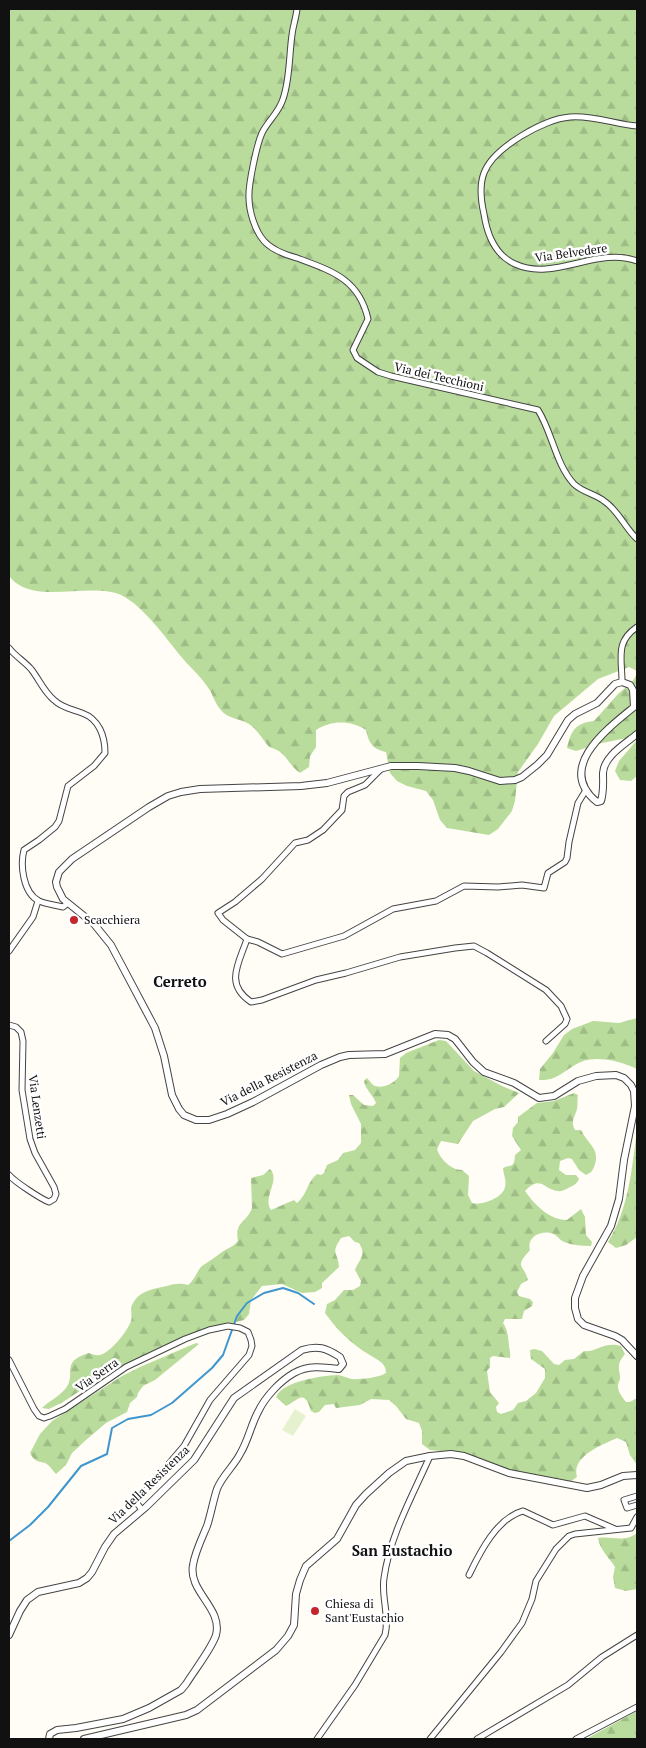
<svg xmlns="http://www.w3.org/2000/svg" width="646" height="1748" viewBox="0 0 646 1748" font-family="'PT Serif',serif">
<defs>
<pattern id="forest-firs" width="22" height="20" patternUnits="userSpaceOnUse" patternTransform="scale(1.25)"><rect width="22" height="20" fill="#b9dc9c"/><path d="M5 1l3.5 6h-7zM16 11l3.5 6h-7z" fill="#9ebc85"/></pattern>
</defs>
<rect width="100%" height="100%" fill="#fffdf5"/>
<g fill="url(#forest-firs)">
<path d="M9 9H637V671L629 667 598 679 554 716 538 744 518 772 515 801 512 811 498 829 489 835 447 828 440 820 433 800 426 791 407 786 397 781 390 773 386 752C373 749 369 744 366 730 351 720 331 720 316 730V747L310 756 309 767 300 773C286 763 288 752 269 747 262 739 258 730 249 724 239 718 227 719 220 709 215 703 213 695 209 689 202 678 192 669 184 660 167 640 144 606 121 595 89 581 33 607 9 576Z"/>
<path d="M637 674V736L602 743 576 751 567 748C571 731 575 723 594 721L618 694 632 682Z"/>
<path d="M637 740V776L631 781 620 780 615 771 619 761Z"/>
<path d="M637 1018V1069C622 1062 597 1055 581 1062 564 1069 559 1081 539 1080L540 1069 553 1053 564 1035 572 1029 593 1021 619 1023Z"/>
<path d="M439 1040 446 1041 474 1071 502 1086 519 1093 504 1107 495 1109 473 1121 458 1144 441 1141 437 1149C440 1159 451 1170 462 1170L469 1176 468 1195 472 1203C481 1206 503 1198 505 1187 507 1180 503 1174 503 1168 513 1164 514 1168 515 1155L521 1150 512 1136 513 1128 518 1122V1117L537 1103 554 1101 574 1093 578 1095C577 1099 578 1104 577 1109 575 1117 570 1121 575 1130H581C589 1146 601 1149 594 1167 592 1172 590 1173 586 1175L579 1170 572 1159 568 1158 560 1161 559 1170 566 1175H576L579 1179C577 1183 575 1185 570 1187 566 1189 562 1192 558 1191 544 1190 541 1174 525 1191 535 1205 549 1220 567 1220L581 1209 585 1217 586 1235 592 1242 591 1246C582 1246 572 1245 564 1242 560 1240 557 1236 554 1234 543 1229 526 1236 530 1250 514 1268 523 1263 528 1280L521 1284 517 1292 519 1296 530 1299 533 1302 532 1306 524 1311 522 1319H505L503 1323C508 1331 508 1336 509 1345 509 1350 511 1352 510 1358L493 1356 490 1358V1367L487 1371 490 1392 499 1403 496 1407 497 1412 501 1414 513 1410 518 1403 526 1401 536 1393 545 1378V1369L531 1359 530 1350 534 1349 542 1351 554 1364 559 1365 565 1360 574 1359 584 1351C595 1353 604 1341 621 1346L625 1354C618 1363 618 1365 620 1376 620 1381 620 1379 618 1384 617 1391 622 1397 626 1402H630L637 1398V1465L630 1455 626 1442 617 1438C602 1445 571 1456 577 1477L570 1482 504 1469 464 1453 430 1450 422 1444V1431L419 1423 406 1419 396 1406 389 1400 371 1399 360 1405 336 1408 334 1404 325 1405 319 1412 315 1413 311 1411C304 1388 299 1400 286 1406L276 1397C283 1381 321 1376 337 1375 342 1375 347 1378 352 1379 359 1380 381 1377 386 1373 386 1367 383 1363 378 1360 355 1347 340 1334 325 1313L327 1304 335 1300 344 1290H353L360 1286 361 1281 355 1270C359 1259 367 1256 359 1243L355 1242 349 1236 341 1238C330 1255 338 1251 339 1267L322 1283V1288L315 1292 302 1293 282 1284 262 1286 251 1300 249 1314 244 1320 195 1333 167 1344 129 1362 89 1385 63 1402 49 1409 42 1408C49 1401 60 1396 66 1388 77 1374 59 1362 89 1353 92 1354 96 1356 100 1355 111 1352 127 1332 131 1321 133 1315 129 1309 133 1303 140 1291 150 1290 162 1287 172 1285 178 1282 188 1285 195 1280 198 1269 202 1266 209 1261 216 1257 222 1252 229 1247 232 1248 238 1241 234 1221 247 1223 252 1208L251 1178 263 1175 270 1169C281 1180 262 1197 271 1210L294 1200 297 1203C307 1195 307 1182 317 1174L321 1175 324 1173 327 1165 338 1160 343 1153 355 1150 361 1143V1124L351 1104 349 1095H353L364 1105 373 1106 376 1103C373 1095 365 1089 364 1081L367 1078C369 1080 371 1083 373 1085 382 1090 395 1083 399 1076L400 1058 406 1053Z"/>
<path d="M637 1129V1237L626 1245 616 1248 608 1242C629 1208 632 1168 637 1129Z"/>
<path d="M196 1343 199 1344 155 1380 143 1386 138 1393 137 1397 130 1403 127 1412 106 1423 86 1440 72 1453 66 1465 56 1474C53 1471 50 1466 47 1464 39 1460 36 1464 30 1453L40 1434 52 1421 122 1376 140 1367Z"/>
<path d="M637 1533V1589L626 1591 615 1588 613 1577 615 1567C608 1556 600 1550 598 1538 613 1536 624 1543 637 1533Z"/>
<path d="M637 1711V1739H586Z"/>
</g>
<path fill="#e6f2cf" d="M295 1409 306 1416 293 1436 282 1430Z"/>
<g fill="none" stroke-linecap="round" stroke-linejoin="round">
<path stroke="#3f96cf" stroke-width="2" d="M9 1541 30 1525 48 1507 81 1466 107 1454 112 1428 128 1419 151 1415 172 1403 212 1368 223 1355 237 1316 247 1303 264 1293 283 1288 298 1293 314 1304"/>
<g stroke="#444" stroke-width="7">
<g id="minor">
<path d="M297 9C296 18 293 26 292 35 289 56 290 79 283 99 279 112 269 120 263 131 257 142 248 186 249 198 249 211 255 231 264 241 272 250 286 255 297 258 332 271 359 279 368 319L353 350 357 358 378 372 391 376 538 410C552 432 556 465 574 484 582 492 595 494 604 501 618 510 625 528 637 539"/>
<path d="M637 126C615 124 592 115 570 117 544 119 493 148 484 173 479 186 481 201 484 214 487 234 495 255 515 264 554 282 597 246 637 261"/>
<path d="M9 648C15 656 24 661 31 669 39 679 44 692 54 700 62 708 72 709 82 713 99 719 105 736 105 753L94 766 68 786 59 821 55 827 39 840 24 850C20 865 23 893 39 901 46 904 55 905 63 907L68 903"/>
<path d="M622 682C622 658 615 642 637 627"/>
<path d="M381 769 365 785 348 792 344 796 342 810 323 830 308 840 295 843 262 879 235 902 218 913 223 920 247 939C239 963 224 984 251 1002L262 1000 316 980 346 973 400 957 455 948 474 946 487 953 546 990 561 1006 567 1019 565 1024 546 1041"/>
<path d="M247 939 258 942 282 954 344 936 393 909 436 901 464 886 498 887 522 885 544 888 548 873 565 862 567 858 569 842 578 803 586 790"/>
<path d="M9 951 33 917 38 901"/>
<path d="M9 1025 16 1027 21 1032 23 1041 22 1090 30 1139 35 1153 54 1187 56 1194 54 1199 49 1202C41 1199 15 1182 9 1175"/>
<path d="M9 1360 34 1409 39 1416 44 1418 50 1416 65 1409 126 1367 185 1339 209 1330 228 1326 240 1328 248 1332 251 1340 252 1346 249 1355 210 1400 184 1446 136 1502 142 1510"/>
<path d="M637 1496 624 1500 627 1508 637 1505"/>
<path d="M469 1575C480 1552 497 1518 523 1511L553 1525 585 1516 615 1529"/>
<path d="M317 1739 355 1685 385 1635C390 1616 381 1597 384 1578 390 1535 413 1495 430 1456"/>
<path d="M430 1739 501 1652 522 1623 532 1599 536 1581 556 1549 569 1536 575 1534 631 1528 637 1517"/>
<path d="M477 1739 568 1685 602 1657 637 1635"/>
<path d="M576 1739 637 1707"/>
</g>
</g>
<g stroke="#444" stroke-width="8">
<g id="tertiary">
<path d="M637 734C625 744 604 756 603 773 603 783 604 791 601 801L597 802C555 768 607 729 634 707L633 690 630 685 622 682 615 684 597 703 575 714 568 720 547 755 537 765 522 777 515 780 500 781 469 771 455 768 418 766H391L327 783 301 786 200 789 181 792 168 796 149 807 72 859 59 872 56 882 57 887 63 899 94 924 111 945 155 1028 164 1056 172 1095 179 1109 184 1115 196 1120H209L227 1114 253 1102 321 1065 340 1057 349 1055 385 1054 435 1034 448 1035 455 1039 473 1062 484 1072 514 1083 539 1098 554 1096 578 1081 596 1076 616 1075 624 1078 631 1085 634 1091 635 1106 624 1160 619 1199 611 1226 583 1276 575 1298V1308L578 1319 584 1325 615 1336 622 1340 637 1356"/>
<path d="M9 1635 20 1611 27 1600 38 1592 79 1583 87 1578 92 1572 105 1547 114 1534 146 1507 194 1460 234 1398 302 1350C318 1345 326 1348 340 1357L343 1364 339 1369C323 1367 308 1365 294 1373 280 1381 265 1397 258 1412 251 1425 248 1441 240 1454 234 1466 222 1476 217 1489 213 1501 211 1514 207 1526 202 1538 195 1552 193 1565 188 1592 223 1608 216 1635 212 1648 194 1671 186 1684L181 1690 149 1708 123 1719 76 1728 57 1730 50 1734 49 1739"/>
<path d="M84 1739 186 1715 197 1710 276 1650 288 1636 294 1625 296 1594 300 1580 306 1566 337 1539 356 1505 366 1494 389 1473 406 1461 430 1456 451 1454 464 1456 509 1473 587 1488 601 1485 623 1476 637 1475"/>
</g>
</g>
<use href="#minor" stroke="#fff" stroke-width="5"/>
<use href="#tertiary" stroke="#fff" stroke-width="6"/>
</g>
<g fill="#c4262e" stroke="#fff" stroke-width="2">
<circle cx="74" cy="920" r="5"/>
<circle cx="315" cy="1611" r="5"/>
</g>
<g text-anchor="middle" stroke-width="5" stroke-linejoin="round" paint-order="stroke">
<g font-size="12" fill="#111" stroke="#fff">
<text transform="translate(571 253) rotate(-8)" y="4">Via Belvedere</text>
<text transform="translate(439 377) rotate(13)" y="4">Via dei Tecchioni</text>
<text transform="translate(269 1079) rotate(-27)" y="4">Via della Resistenza</text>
<text transform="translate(37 1107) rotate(82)" y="4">Via Lenzetti</text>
<text transform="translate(97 1375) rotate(-35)" y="4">Via Serra</text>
<text transform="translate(149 1485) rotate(-44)" y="4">Via della Resistenza</text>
</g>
<g font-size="12" fill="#111" stroke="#fff" text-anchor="start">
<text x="84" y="924">Scacchiera</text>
<text x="325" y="1608">Chiesa di<tspan x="325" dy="14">Sant'Eustachio</tspan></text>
</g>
<g font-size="15" font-weight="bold" fill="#111" stroke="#fff">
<text x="180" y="987">Cerreto</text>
<text x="402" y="1556">San Eustachio</text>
</g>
</g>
<rect width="646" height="1748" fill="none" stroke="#111111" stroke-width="20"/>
</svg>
